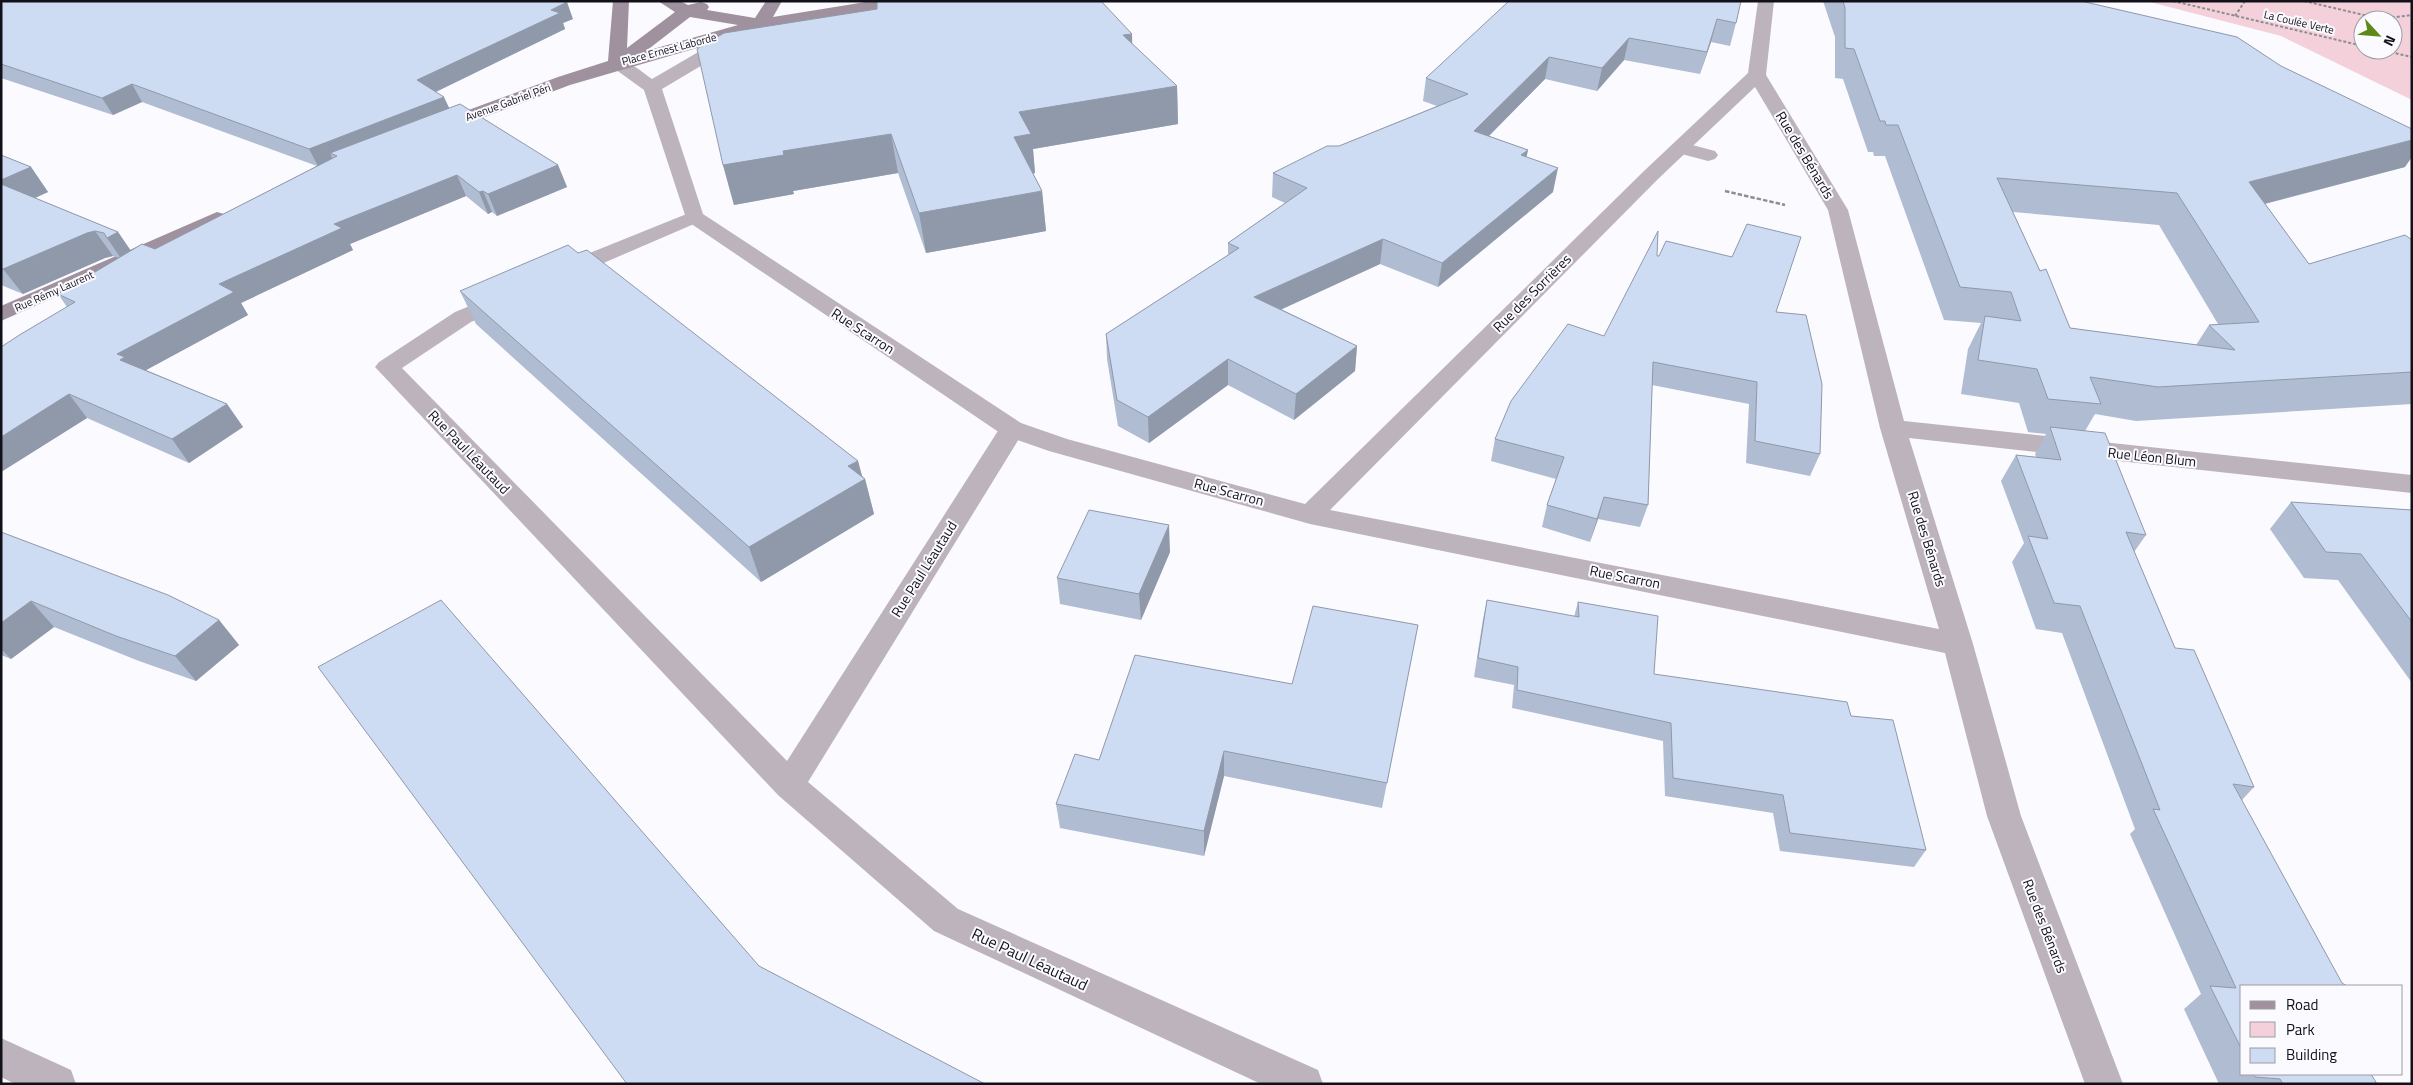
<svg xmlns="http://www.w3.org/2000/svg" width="2413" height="1085" viewBox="0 0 2413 1085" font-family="'Titillium Web',sans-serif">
<rect width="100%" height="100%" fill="#fbfaff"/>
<path fill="#f4d1da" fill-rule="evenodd" d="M2146 1H2412V100L2281 36ZM2363 20H2393V50H2363Z"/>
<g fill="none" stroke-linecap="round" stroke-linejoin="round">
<g stroke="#8e8d94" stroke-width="2" stroke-dasharray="3 2" stroke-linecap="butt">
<path d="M2173 1 2363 46"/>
<path d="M2304 1 2381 19 2412 15"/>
<path d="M2235 16 2245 1"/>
<path d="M2381 50 2412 57"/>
</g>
<path stroke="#8e8d94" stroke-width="2.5" stroke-dasharray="4.5 2" stroke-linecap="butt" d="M1725 191 1785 205"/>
<g fill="#bdb3bc" fill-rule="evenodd">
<path d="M1681 142 1715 151 1718 155 1715 159 1708 161 1674 152 1671 148 1674 144Z"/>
<path d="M694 211 701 213 704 217 701 221 571 277 563 279 555 277 552 272 555 267Z"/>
<path d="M504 292 512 294 515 299 512 304 471 322 402 368 787 761 1003 423 1012 421 1021 423 1025 429 808 782 958 909 1318 1070 1323 1084H1261L934 931 778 795 375 367 379 362 455 312Z"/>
<path d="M1 1038 71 1070 76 1084H15L1 1077Z"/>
</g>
<path fill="#bdb3bc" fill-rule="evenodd" d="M1758 1H1774L1766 75 1848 210 1904 421 2412 475V493L1909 438 1973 644 2021 816 2123 1084H2085L1987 816 1945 653 1310 524 1049 451 1003 435 687 221 644 90 608 64 611 60C626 57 640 71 652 79L724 37H736L739 41 736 45 662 89 703 214 1021 423 1067 439 1305 504 1644 171 1748 73ZM1755 87 1828 210 1880 428 1939 629 1330 510 1658 179Z"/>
<g fill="#9f919e" fill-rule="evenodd">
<path d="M613 1H629L627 48 675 12 658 1H680L688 5 701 2 707 4 709 7 707 10 755 18 766 1H782L773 17 872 1H913L905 6 762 29 570 85 447 131H433L431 127 433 123 558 77 608 61ZM690 17 738 25 646 51Z"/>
<path d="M217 212 224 214 227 218 224 222 1 321V306Z"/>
</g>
</g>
<g fill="#b0bcd1" fill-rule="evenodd">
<path d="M1 1 573 19 563 23 565 29 436 92 449 108 558 165 567 187 497 216 492 212 488 214 466 196 350 244 353 250 241 303 248 315 146 370 227 404 243 427 189 463 87 418 1 472 67 307 58 294 119 258 113 256 105 258 23 294 1 285V155L31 167 48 192 35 198 118 232 131 251 155 249 317 166 142 102 113 115 1 78Z"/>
<path d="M1741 1 1736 23 1730 46 1711 42 1700 74 1624 60 1597 91 1545 79 1489 136 1528 150 1526 157 1553 192 1438 287 1380 264 1281 309 1357 346 1355 371 1294 420 1228 385 1149 443 1118 426 1107 359 1106 334 1228 255V243L1285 203 1272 197 1273 173 1437 106 1423 101 1426 78Z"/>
<path d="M1823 1H2081L2405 167 2265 204 2309 264 2412 240V404L2136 421 2095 414 2085 431 2146 535 2134 552 2175 648 2254 787 2242 800V1074H2371L2377 1084H2219L2184 1009 2201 994 2130 834 2135 829 2062 633 2036 629 2012 562 2024 543 2001 481 2016 455 2036 457 2035 454 2046 434 2028 432 2019 403 1961 394 1968 349 1981 323 1944 320 1885 156H1874L1873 152H1868L1843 79 1835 78V37ZM2013 212 2159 225 2218 324 2209 325 2196 345 2070 328 2040 271Z"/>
<path d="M1132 44 1177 86 1178 124 1033 149 1035 173 1033 174 1042 191 1046 231 926 253 898 173 793 191 794 194 734 205 723 165Z"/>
<path d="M578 253 858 461 862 476 865 479 874 514 761 582 476 324 460 291Z"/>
<path d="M1657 256 1776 312 1820 454 1810 476 1746 463 1749 404 1652 385 1648 505 1640 527 1598 519 1590 542 1542 527 1547 505 1556 479 1491 461 1495 439 1604 336Z"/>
<path d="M2291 502 2412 510V683L2338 580 2304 578 2270 529Z"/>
<path d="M1 532 219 620 239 645 196 681 139 661 54 627 11 659 1 655Z"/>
<path d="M1170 552 1141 620 1060 604 1057 578Z"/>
<path d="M1487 600 1574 617 1578 602 1654 674 1851 716 1926 850 1914 867 1780 851 1773 813 1665 796 1663 741 1512 708 1514 685 1474 677 1483 619Z"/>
<path d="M1418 625 1382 808 1224 776 1204 856 1060 828 1056 804 1099 760 1292 684Z"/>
</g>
<g fill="#9099aa">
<path d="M567 2 573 19 563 23 565 29 425 97 417 80 551 10Z"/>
<path d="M1717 19 1711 42 1700 74 1707 52Z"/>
<path d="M1132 34 1133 71 1123 35Z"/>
<path d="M1629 38 1624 60 1597 91 1602 68Z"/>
<path d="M1549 57 1545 79 1471 154 1474 131Z"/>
<path d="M132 84 142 102 113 115 102 98Z"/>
<path d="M1177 86 1178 124 1033 149 1035 173 1019 176 1014 137 1019 112Z"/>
<path d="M444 97 452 114 330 153 333 160 318 166 309 149Z"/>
<path d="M891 134 898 173 793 191 794 194 734 205 723 165 783 151Z"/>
<path d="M2412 140V157L2405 167 2229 213 2249 182Z"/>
<path d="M1528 150 1523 174 1521 155Z"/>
<path d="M558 165 567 187 497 216 488 194Z"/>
<path d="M31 167 48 192 15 207 1 187V180Z"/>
<path d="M1558 168 1553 192 1438 287 1442 263Z"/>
<path d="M457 175 466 196 350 244 353 250 241 303 248 315 137 375 120 359 117 354 219 284 334 224Z"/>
<path d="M483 191 492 212 488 214 479 192Z"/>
<path d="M1042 191 1046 231 926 253 919 213Z"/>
<path d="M95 231 113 256 105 258 23 294 3 269 87 233Z"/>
<path d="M118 232 135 257 124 263 107 238Z"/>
<path d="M1383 239 1380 264 1254 322V297Z"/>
<path d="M1357 346 1355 371 1294 420 1296 394Z"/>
<path d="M1228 359V385L1149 443 1148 417Z"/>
<path d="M69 394 87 418 1 472V437Z"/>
<path d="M227 404 243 427 189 463 172 439Z"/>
<path d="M858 461 863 480 865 479 874 514 761 582 749 547 848 466Z"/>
<path d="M1604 497 1598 519 1590 542 1597 519Z"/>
<path d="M1169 525 1170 552 1141 620 1139 594Z"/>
<path d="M31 601 54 627 11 659 1 649V623Z"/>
<path d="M219 620 239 645 196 681 175 656Z"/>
<path d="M1224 751V776L1204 856V831Z"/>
</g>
<g fill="#cddbf3" stroke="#9099aa" fill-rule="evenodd">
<path d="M1 1H564L567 2 551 10 560 13 417 80 444 97 309 149 132 84 102 98 1 64Z"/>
<path d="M877 1H1101L1132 34 1123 35 1177 86 1019 112 1031 134 1014 137 1042 191 919 213 891 134 783 151 784 155 723 165 697 49 724 33 877 9Z"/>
<path d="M1509 1H1741L1736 23 1717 19 1707 52 1629 38 1602 68 1549 57 1474 131 1528 150 1521 155 1558 168 1442 263 1383 239 1254 297 1357 346 1296 394 1228 359 1148 417 1117 400 1106 334 1239 248 1228 243 1307 188 1273 173 1327 146H1339L1468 94 1426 78Z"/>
<path d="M1843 1H2081L2237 37 2281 66 2412 129V140L2249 182 2309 264 2405 235 2412 240V372L2158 387 2090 377 2101 404 2048 399 2037 369 1978 360 1985 316 2021 321 2011 292 1960 287 1898 125H1886L1885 121H1880L1854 49 1845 48V8ZM1997 178 2177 193 2259 322 2209 325 2235 350 2070 328 2046 269 2040 271Z"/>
<path d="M460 104 558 165 488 194 483 191 479 192 457 175 334 224 342 228 219 284 234 292 117 354 125 357 120 360 227 404 172 439 69 394 1 437V347L21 334 75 302 58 294 142 244 155 249 337 156 330 153Z"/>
<path d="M1 155 31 167 1 180Z"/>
<path d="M1 184 118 232 107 238 104 233 95 231 87 233 3 269 1 268Z"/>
<path d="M1747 224 1801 237 1776 312 1806 315 1822 384 1820 454 1755 441 1757 382 1653 362 1648 505 1604 497 1597 519 1547 505 1564 457 1495 439 1511 401 1568 324 1604 336 1658 231 1657 256H1659L1666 241 1732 257Z"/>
<path d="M568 245 578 253 587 250 858 461 848 466 865 479 749 547 460 291Z"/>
<path d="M2050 427 2105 433 2146 535 2126 532 2175 648 2194 650 2254 787 2233 784 2342 983 2347 986H2242V1050L2210 986 2236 988 2153 809 2160 810 2080 606 2054 603 2028 536 2048 539 2016 455 2061 460Z"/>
<path d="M2291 502 2412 510V622L2361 554 2326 552Z"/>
<path d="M1089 510 1169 525 1139 594 1057 578Z"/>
<path d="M1 532 168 595 219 620 175 656 116 636 31 601 1 623Z"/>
<path d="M441 600 759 966 985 1084H627L318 667Z"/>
<path d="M1487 600 1579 617 1578 602 1658 616 1654 674 1847 702 1851 716 1893 720 1926 850 1790 833 1783 795 1673 778 1671 723 1517 690 1518 667 1478 658Z"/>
<path d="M1313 606 1418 625 1387 783 1224 751 1204 831 1056 804 1075 754 1099 760 1135 655 1292 684Z"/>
<path d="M2253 1074H2371L2377 1084H2283L2280 1079 2255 1077Z"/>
</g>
<g text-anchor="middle" stroke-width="4" stroke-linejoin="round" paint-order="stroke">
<g font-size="11" fill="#121019" stroke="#fbfaff">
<text transform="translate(2299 22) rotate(13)" y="4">La Coulée Verte</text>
<text transform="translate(669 49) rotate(-15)" y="4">Place Ernest Laborde</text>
<text transform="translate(508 102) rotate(-20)" y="4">Avenue Gabriel Péri</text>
<text transform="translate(54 291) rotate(-24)" y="4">Rue Rémy Laurent</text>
</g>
<g font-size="14" fill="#121019" stroke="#fbfaff">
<text transform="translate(1805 155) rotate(59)" y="5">Rue des Bénards</text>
<text transform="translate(1532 293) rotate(-45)" y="5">Rue des Sorrières</text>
<text transform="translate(863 331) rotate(33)" y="5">Rue Scarron</text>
<text transform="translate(469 452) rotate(46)" y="5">Rue Paul Léautaud</text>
<text transform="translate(2152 457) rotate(6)" y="5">Rue Léon Blum</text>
<text transform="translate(1229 492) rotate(15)" y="5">Rue Scarron</text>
<text transform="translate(1927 539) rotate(73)" y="5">Rue des Bénards</text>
<text transform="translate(924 569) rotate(-58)" y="5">Rue Paul Léautaud</text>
<text transform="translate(1625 577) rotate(11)" y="5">Rue Scarron</text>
<text transform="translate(2045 926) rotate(69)" y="5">Rue des Bénards</text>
</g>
<g font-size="16" fill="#121019" stroke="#fbfaff">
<text transform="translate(1030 959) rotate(25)" y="6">Rue Paul Léautaud</text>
</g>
</g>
<rect width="2413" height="1085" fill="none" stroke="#121019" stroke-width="5"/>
<rect x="2240" y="985" width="162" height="90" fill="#fbfaff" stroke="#9e9ca3"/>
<rect x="2250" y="1001" width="25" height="8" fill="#9f919e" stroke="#9e9ca3"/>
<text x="2286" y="1010" font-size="15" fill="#121019">Road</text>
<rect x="2250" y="1022" width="25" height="15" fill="#f4d1da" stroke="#9e9ca3"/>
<text x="2286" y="1035" font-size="15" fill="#121019">Park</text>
<rect x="2250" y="1048" width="25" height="15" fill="#cddbf3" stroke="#9e9ca3"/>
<text x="2286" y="1060" font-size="15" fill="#121019">Building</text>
<g transform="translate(2378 35) rotate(116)"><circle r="24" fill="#fbfaff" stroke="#9e9ca3"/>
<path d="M0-4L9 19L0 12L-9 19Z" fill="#5e8918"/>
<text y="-8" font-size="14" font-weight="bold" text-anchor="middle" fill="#121019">N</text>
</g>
</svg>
